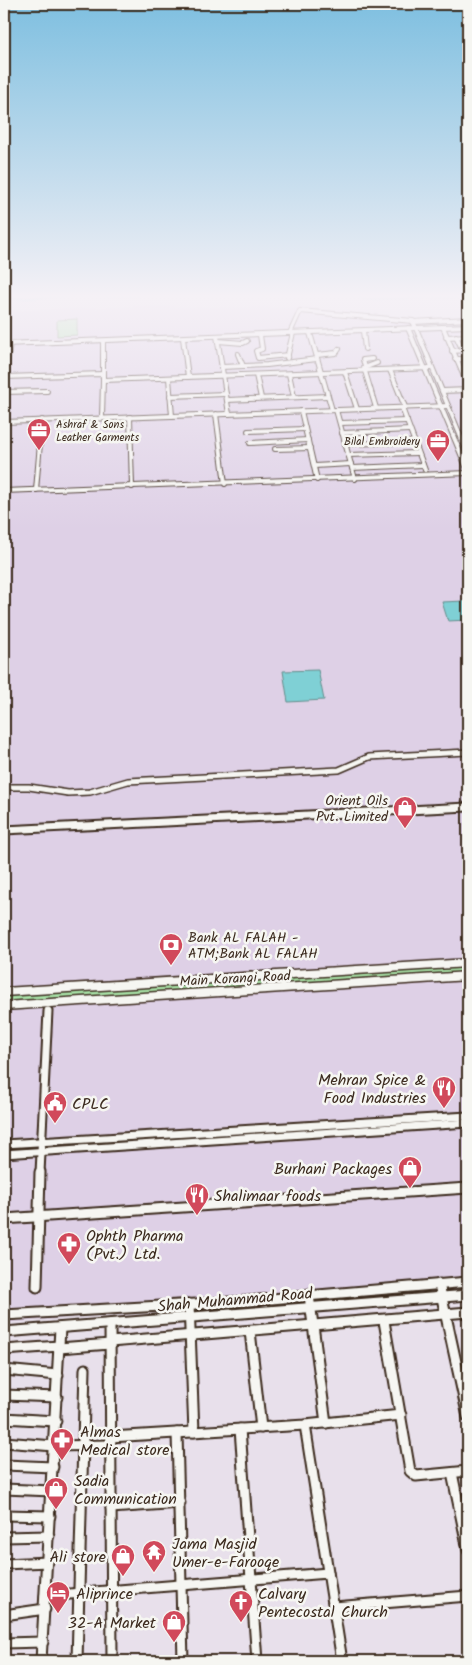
<svg xmlns="http://www.w3.org/2000/svg" width="472" height="1665" viewBox="0 0 472 1665" font-family="Kalam,sans-serif">
<rect width="100%" height="100%" fill="#e8e0eb"/>
<filter id="ink" filterUnits="userSpaceOnUse"><feTurbulence type="fractalNoise" baseFrequency=".02" numOctaves="2"/><feDisplacementMap in="SourceGraphic" scale="10" xChannelSelector="R" yChannelSelector="G"/><feConvolveMatrix kernelMatrix="1 2 1 2 8 2 1 2 1" color-interpolation-filters="sRGB"/></filter>
<g filter="url(#ink)">
<path fill="#ded0e6" d="M132 306 313 308 418 320 468 315V1288L4 1323V311Z"/>
<g fill="#aae4a9" stroke="#728764">
<path d="M77 319V335L57 336V320Z"/>
<path d="M468 967V974L4 1003V995Z"/>
</g>
<g fill="#7fd0d5" stroke="#648e8c">
<path d="M465 601 468 620 448 621 442 602Z"/>
<path d="M318 670 324 700 288 702 283 671Z"/>
</g>
<g fill="none" stroke-linecap="round" stroke-linejoin="round">
<g stroke="#7fd0d5" stroke-width="3">
<path d="M76 296H139"/>
<path d="M353 296 367 299 468 297"/>
<path d="M4 299 76 296"/>
</g>
<g stroke="#3b2a1e" stroke-width="6">
<g id="minor-far3">
<path d="M413 322 468 319"/>
<path d="M443 327 468 386"/>
<path d="M408 328 468 471"/>
<path d="M363 331 365 349"/>
<path d="M290 333 300 311 413 321 468 454"/>
<path d="M310 333 332 410"/>
<path d="M260 335 262 349 256 351 258 358 288 355"/>
<path d="M217 336 229 414"/>
<path d="M456 336 463 351"/>
<path d="M446 337 468 336"/>
<path d="M183 338 188 377"/>
<path d="M103 341V374"/>
<path d="M218 341 243 343 247 341"/>
<path d="M4 344 468 326"/>
<path d="M452 351 468 350"/>
<path d="M238 354 243 366"/>
<path d="M317 355 336 353 339 349"/>
<path d="M287 358 293 333"/>
<path d="M455 359H468"/>
<path d="M221 367 267 365 317 359"/>
<path d="M365 367 363 360 372 359"/>
<path d="M390 370 405 407"/>
<path d="M345 372 357 409"/>
<path d="M289 374 294 397"/>
<path d="M256 375 261 398"/>
<path d="M4 377 103 374V380L432 368"/>
<path d="M5 377 10 344"/>
<path d="M169 378 172 416"/>
<path d="M442 391 468 390"/>
<path d="M4 392 47 391"/>
<path d="M170 396 226 394"/>
<path d="M227 400 328 396"/>
<path d="M376 408 364 368 377 363"/>
<path d="M402 408 425 470"/>
<path d="M336 410 355 479"/>
<path d="M301 411 317 480"/>
<path d="M216 414 225 484"/>
<path d="M130 417 132 487"/>
<path d="M102 418 103 380"/>
<path d="M4 422 448 406"/>
<path d="M340 423 407 421"/>
<path d="M248 431 305 429"/>
<path d="M342 433 410 430"/>
<path d="M250 443 308 440"/>
<path d="M345 444 414 442"/>
<path d="M275 449 310 448"/>
<path d="M348 455 418 453"/>
<path d="M314 466 351 464"/>
<path d="M352 468 423 465"/>
<path d="M36 490 42 420"/>
<path d="M4 491 468 473"/>
</g>
</g>
<g stroke="#3b2a1e" stroke-width="8">
<path id="minor-far2" d="M4 787H29L68 793 90 792 128 781 339 770 369 757 468 752"/>
</g>
<g stroke="#3b2a1e" stroke-width="11">
<g id="minor-far1">
<path d="M4 830 468 807"/>
<path d="M4 1144 468 1116"/>
<path d="M4 1154 468 1123"/>
<path d="M40 1173 48 1011"/>
</g>
</g>
<g stroke="#3b2a1e" stroke-width="13">
<g id="minor">
<path d="M4 1219 468 1188"/>
<path d="M439 1284 468 1417"/>
<path d="M37 1287 40 1172"/>
<path d="M309 1295 326 1423"/>
<path d="M189 1304 194 1432"/>
<path d="M4 1315 248 1301 468 1282"/>
<path d="M384 1321 410 1471 416 1476 468 1471"/>
<path d="M110 1324 112 1661"/>
<path d="M250 1331 261 1428"/>
<path d="M4 1332 468 1295"/>
<path d="M110 1342 468 1312"/>
<path d="M59 1348 110 1344"/>
<path d="M4 1350 59 1346"/>
<path d="M4 1370 58 1375"/>
<path d="M4 1395 57 1397"/>
<path d="M4 1418 56 1421"/>
<path d="M305 1425 342 1661"/>
<path d="M240 1429 257 1661"/>
<path d="M177 1433 183 1661"/>
<path d="M110 1437 305 1425 401 1415"/>
<path d="M4 1442 54 1446 110 1445"/>
<path d="M4 1465 53 1467"/>
<path d="M452 1473 468 1550"/>
<path d="M4 1489 52 1491"/>
<path d="M111 1508 180 1503"/>
<path d="M4 1515 50 1516"/>
<path d="M4 1537 49 1536"/>
<path d="M4 1564 48 1562"/>
<path d="M45 1596 328 1573"/>
<path d="M334 1607 468 1596"/>
<path d="M4 1615 45 1609"/>
<path d="M4 1643 43 1642"/>
<path d="M41 1661 60 1328"/>
<path d="M77 1661 85 1369"/>
</g>
</g>
<g stroke="#3b2a1e" stroke-width="3">
<g id="major">
<path d="M468 959V967L4 996V988Z"/>
<path d="M468 972V980L4 1010V1002Z"/>
</g>
</g>
<use href="#minor-far3" stroke="#f6f6f2" stroke-width="4"/>
<use href="#minor-far2" stroke="#f6f6f2" stroke-width="5"/>
<use href="#minor-far1" stroke="#f6f6f2" stroke-width="7"/>
<use href="#minor" stroke="#f6f6f2" stroke-width="9"/>
<use href="#major" fill="#f6f6f2" fill-rule="evenodd"/>
</g>
</g>
<linearGradient id="sky" x2="0" y2="1"><stop stop-color="#7ebfe0"/><stop offset="0.56" stop-color="#f5f1f6"/><stop offset="1" stop-color="#f5f1f6" stop-opacity="0"/></linearGradient>
<rect width="472" height="529" fill="url(#sky)"/>
<defs>
<g id="office-pin" transform="scale(1.25)"><path d="M0 17L-7.5 6A9.5 9.5 0 1 1 7.5 6Z" fill="#d1495b" stroke="#f6f6f2"/><path d="M-6-3h4V-5.5h4V-3h4V5H-6ZM-1-4.5V-3h2v-1.5ZM-6 0V1H6V0Z" fill="#fff"/></g>
<g id="shop-pin" transform="scale(1.25)"><path d="M0 17L-7.5 6A9.5 9.5 0 1 1 7.5 6Z" fill="#d1495b" stroke="#f6f6f2"/><path d="M-5-2.5h2.3a2.7 3.5 0 0 1 5.4 0H5L5.5 6h-11ZM-1.5-2.5h3a1.5 2.3 0 0 0-3 0Z" fill="#fff"/></g>
<g id="bank-pin" transform="scale(1.25)"><path d="M0 17L-7.5 6A9.5 9.5 0 1 1 7.5 6Z" fill="#d1495b" stroke="#f6f6f2"/><path d="M-6-4H6V4H-6ZM0-2.3a2.3 2.3 0 1 0 0 4.6a2.3 2.3 0 1 0 0-4.6Z" fill="#fff"/></g>
<g id="restaurant-pin" transform="scale(1.25)"><path d="M0 17L-7.5 6A9.5 9.5 0 1 1 7.5 6Z" fill="#d1495b" stroke="#f6f6f2"/><path d="M-5-6h1v4h1v-4h1v4h1v-4h1v5L-1.5 .5V6h-2V.5L-5-1ZM5-6V6H3V1.5H1.5Q1.5-4 5-6Z" fill="#fff"/></g>
<g id="civic-pin" transform="scale(1.25)"><path d="M0 17L-7.5 6A9.5 9.5 0 1 1 7.5 6Z" fill="#d1495b" stroke="#f6f6f2"/><path d="M-.6-6.5H3V-4.5H.6V-3L4-1V1h2V6H-6V1h2V-1L-.6-3ZM-1.2 2.5V6h2.4V2.5Z" fill="#fff"/></g>
<g id="pharmacy-pin" transform="scale(1.25)"><path d="M0 17L-7.5 6A9.5 9.5 0 1 1 7.5 6Z" fill="#d1495b" stroke="#f6f6f2"/><path d="M-2-6h4v4h4v4h-4v4h-4v-4h-4v-4h4Z" fill="#fff"/></g>
<g id="temple-pin" transform="scale(1.25)"><path d="M0 17L-7.5 6A9.5 9.5 0 1 1 7.5 6Z" fill="#d1495b" stroke="#f6f6f2"/><path d="M0-6L5-2H3V0L6.5 2.5H4V6H1.5V3h-3V6H-4V2.5H-6.5L-3 0V-2H-5Z" fill="#fff"/></g>
<g id="hotel-pin" transform="scale(1.25)"><path d="M0 17L-7.5 6A9.5 9.5 0 1 1 7.5 6Z" fill="#d1495b" stroke="#f6f6f2"/><path d="M-6-4.5h1.5V1H6V5H4.5V3h-9V5H-6ZM-4 0a1.8 1.8 0 1 1 3.6 0ZM.5 0V-2.5h3Q6-2.5 6 0Z" fill="#fff"/></g>
<g id="church-pin" transform="scale(1.25)"><path d="M0 17L-7.5 6A9.5 9.5 0 1 1 7.5 6Z" fill="#d1495b" stroke="#f6f6f2"/><path d="M-1.2-6h2.4v3.5h3.3v2.4h-3.3V6h-2.4V-.1h-3.3v-2.4h3.3Z" fill="#fff"/></g>
</defs>
<g fill-rule="evenodd">
<use href="#office-pin" x="39" y="430"/>
<use href="#office-pin" x="438" y="441"/>
<use href="#shop-pin" x="405" y="808"/>
<use href="#bank-pin" x="171" y="945"/>
<use href="#restaurant-pin" x="444" y="1088"/>
<use href="#civic-pin" x="55" y="1103"/>
<use href="#shop-pin" x="410" y="1168"/>
<use href="#restaurant-pin" x="197" y="1195"/>
<use href="#pharmacy-pin" x="69" y="1244"/>
<use href="#pharmacy-pin" x="62" y="1440"/>
<use href="#shop-pin" x="56" y="1489"/>
<use href="#temple-pin" x="154" y="1552"/>
<use href="#shop-pin" x="123" y="1556"/>
<use href="#hotel-pin" x="58" y="1593"/>
<use href="#church-pin" x="241" y="1602"/>
<use href="#shop-pin" x="174" y="1622"/>
</g>
<g text-anchor="middle" stroke-width="5" stroke-linejoin="round" paint-order="stroke">
<g font-size="11" fill="#3b2a1e" stroke="#f6f6f2" text-anchor="start">
<text x="56" y="428">Ashraf &amp; Sons<tspan x="56" dy="13">Leather Garments</tspan></text>
<text x="420" y="445" text-anchor="end">Bilal Embroidery</text>
</g>
<g font-size="14" fill="#3b2a1e" stroke="#f6f6f2" text-anchor="end">
<text x="388" y="805">Orient Oils<tspan x="388" dy="16">Pvt. Limited</tspan></text>
<text x="188" y="942" text-anchor="start">Bank AL FALAH -<tspan x="188" dy="16">ATM;Bank AL FALAH</tspan></text>
</g>
<g font-size="14" fill="#3b2a1e" stroke="#f6f6f2">
<text transform="translate(235 978) rotate(-3)" y="5">Main Korangi Road</text>
</g>
<g font-size="16" fill="#3b2a1e" stroke="#f6f6f2" text-anchor="start">
<text x="426" y="1085" text-anchor="end">Mehran Spice &amp;<tspan x="426" dy="18">Food Industries</tspan></text>
<text x="72" y="1109">CPLC</text>
<text x="392" y="1174" text-anchor="end">Burhani Packages</text>
<text x="214" y="1201">Shalimaar foods</text>
<text x="86" y="1241">Ophth Pharma<tspan x="86" dy="18">(Pvt.) Ltd.</tspan></text>
<text x="80" y="1437">Almas<tspan x="80" dy="18">Medical store</tspan></text>
<text x="74" y="1486">Sadia<tspan x="74" dy="18">Communication</tspan></text>
<text x="172" y="1549">Jama Masjid<tspan x="172" dy="18">Umer-e-Farooqe</tspan></text>
<text x="106" y="1562" text-anchor="end">Ali store</text>
<text x="76" y="1599">Aliprince</text>
<text x="258" y="1599">Calvary<tspan x="258" dy="18">Pentecostal Church</tspan></text>
<text x="156" y="1628" text-anchor="end">32-A Market</text>
</g>
<g font-size="16" fill="#3b2a1e" stroke="#f6f6f2">
<text transform="translate(235 1299) rotate(-5)" y="6">Shah Muhammad Road</text>
</g>
</g>
<rect width="472" height="1665" fill="none" stroke="#f6f6f2" stroke-width="20"/>
<rect x="10" y="10" width="452" height="1645" fill="none" stroke="#3b2a1e" stroke-width="2" filter="url(#ink)"/>
</svg>
